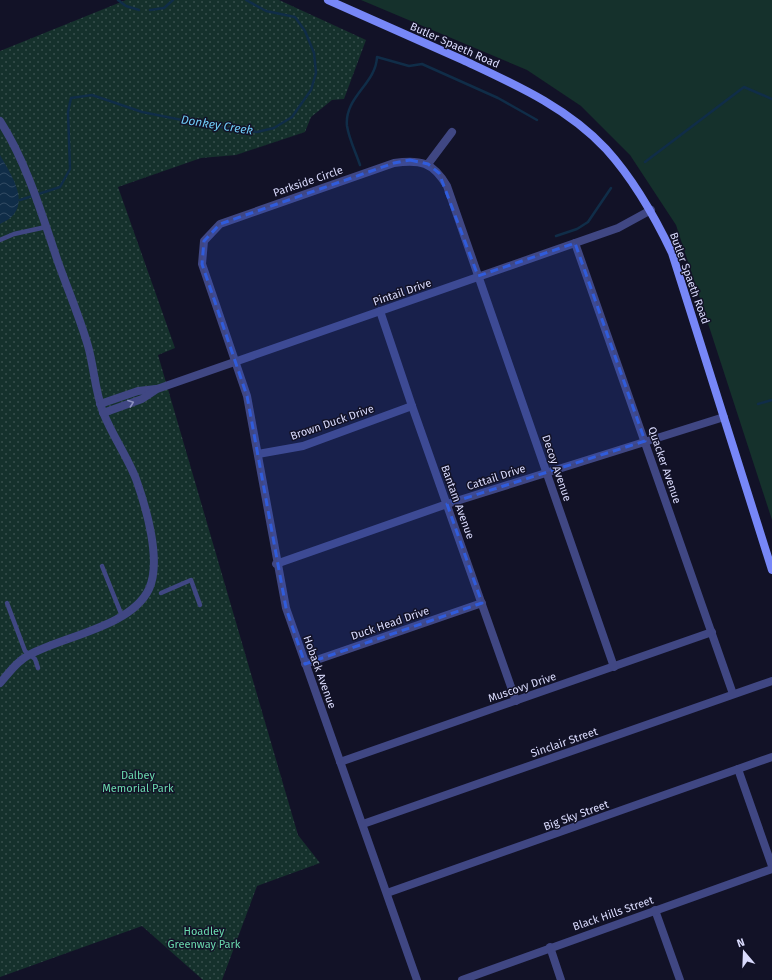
<svg xmlns="http://www.w3.org/2000/svg" width="772" height="980" viewBox="0 0 772 980" font-family="'Fira Sans',sans-serif">
<defs>
<pattern id="park-dots" width="8" height="8" patternUnits="userSpaceOnUse"><rect width="8" height="8" fill="#15312c"/><path d="M2 2h.1M6 6h.1" fill="none" stroke="#364e4c" stroke-width="1.8" stroke-linecap="round"/></pattern>
<pattern id="water-waves" width="16" height="10" patternUnits="userSpaceOnUse"><rect width="16" height="10" fill="#102d48"/><path d="M0 5q4-4 8 0t8 0" fill="none" stroke="#324b63"/></pattern>
</defs>
<rect width="100%" height="100%" fill="#121227"/>
<path fill="#15312c" d="M361 0H772V520L676 225 630 155 581 106 527 70Z"/>
<path fill="url(#park-dots)" d="M126 0H279L366 40 344 99 332 100 311 117 305 132 236 155 201 158 118 187 175 348 158 355 298 835 320 863 257 886 222 980H203L142 926 0 977V51Z"/>
<path fill="url(#water-waves)" d="M0 155C13 178 35 209 0 224Z"/>
<g fill="none" stroke-linecap="round" stroke-linejoin="round">
<g stroke="#102d48" stroke-width="2.5">
<path d="M118 0 126 6 139 10"/>
<path d="M150 10 164 8 173 0"/>
<path d="M645 162 744 87 772 99"/>
<path d="M360 165C356 153 349 139 347 126 344 97 376 84 377 57L409 66 422 64 498 98 537 120"/>
<path d="M20 200 60 187 70 169 68 112 71 98 92 95 142 112 212 126 257 132 274 128 292 117 311 90 316 73 314 53 305 31 295 17 266 11 246 0"/>
<path d="M556 236 577 229 588 222 611 188"/>
<path d="M758 404 772 400"/>
</g>
<g stroke="#404783" stroke-width="4.5">
<path d="M0 240 14 234 46 227"/>
<path d="M102 566 122 616"/>
<path d="M161 593 191 580 200 605"/>
<path d="M7 603 25 651 35 659 38 668"/>
</g>
<g stroke="#404783" stroke-width="8">
<path d="M0 121C27 163 42 215 58 262 68 290 80 318 88 346 94 367 95 391 103 412 112 435 127 456 136 479 146 507 162 561 149 589 131 627 63 636 29 655 17 661 9 673 0 683"/>
<path d="M428 164 452 132"/>
<path d="M575 243 733 694"/>
<path d="M380 311 412 406 516 701"/>
<path d="M100 404 138 391 156 389"/>
<path d="M103 413 142 399 157 389 618 228 651 210"/>
<path d="M258 454 303 446 412 406"/>
<path d="M276 564 447 504 724 417"/>
<path d="M305 664 482 603"/>
<path d="M340 762 712 632"/>
<path d="M738 769 772 866"/>
<path d="M363 824 772 681"/>
<path d="M387 893 772 757"/>
<path d="M655 910 680 980"/>
<path d="M550 947 561 980"/>
<path d="M417 980 286 608 247 396 202 264 204 241 220 224 394 163C420 159 433 162 447 186L614 667"/>
<path d="M462 980 772 869"/>
</g>
<path stroke="#7787f7" stroke-width="8" d="M328 0C373 20 418 40 463 60 514 84 567 107 606 149 634 180 654 215 672 253L772 570"/>
</g>
<defs><path id="oneway-chevron" d="M-2-3.5L2.5 0L-2 3.5" fill="none" stroke-width="1.6" stroke-linecap="round" stroke-linejoin="round"/></defs>
<use stroke="#8d91c0" href="#oneway-chevron" transform="translate(131 403) rotate(-20)"/>
<path fill="#305cdc" fill-opacity="0.2" stroke="#305cdc" stroke-width="3" stroke-dasharray="8 5" stroke-linejoin="round" d="M410 160 428 164 439 173 478 276 575 243 645 441 447 504 482 603 305 664 286 608 247 396 202 264 204 241 220 224 394 163Z"/>
<g text-anchor="middle" stroke-width="3" stroke-linejoin="round" paint-order="stroke">
<g font-size="11" fill="#dadbfd" stroke="#121227">
<text transform="translate(455 45) rotate(24)" y="4">Butler Spaeth Road</text>
<text transform="translate(308 181) rotate(-19)" y="4">Parkside Circle</text>
<text transform="translate(690 278) rotate(70)" y="4">Butler Spaeth Road</text>
<text transform="translate(402 292) rotate(-19)" y="4">Pintail Drive</text>
<text transform="translate(332 422) rotate(-19)" y="4">Brown Duck Drive</text>
<text transform="translate(665 465) rotate(71)" y="4">Quacker Avenue</text>
<text transform="translate(557 468) rotate(71)" y="4">Decoy Avenue</text>
<text transform="translate(496 477) rotate(-18)" y="4">Cattail Drive</text>
<text transform="translate(458 502) rotate(70)" y="4">Bantam Avenue</text>
<text transform="translate(390 623) rotate(-19)" y="4">Duck Head Drive</text>
<text transform="translate(320 672) rotate(70)" y="4">Hoback Avenue</text>
<text transform="translate(522 687) rotate(-19)" y="4">Muscovy Drive</text>
<text transform="translate(564 742) rotate(-19)" y="4">Sinclair Street</text>
<text transform="translate(576 815) rotate(-20)" y="4">Big Sky Street</text>
<text transform="translate(613 913) rotate(-19)" y="4">Black Hills Street</text>
</g>
<g font-size="11" fill="#6ad9ad" stroke="#121227">
<text x="138" y="779">Dalbey<tspan x="138" dy="13">Memorial Park</tspan></text>
<text x="204" y="935">Hoadley<tspan x="204" dy="13">Greenway Park</tspan></text>
</g>
<g font-size="12" font-style="italic" fill="#6fcbf6" stroke="#121227">
<text transform="translate(217 125) rotate(9)" y="4">Donkey Creek</text>
</g>
</g>
<g transform="translate(744 952) rotate(341)" stroke="#121227" stroke-width="3" paint-order="stroke">
<path d="M0-3L7 15L0 10L-7 15Z" fill="#dadbfd"/>
<text y="-6" font-size="11" font-weight="bold" text-anchor="middle" fill="#dadbfd">N</text>
</g>
</svg>
